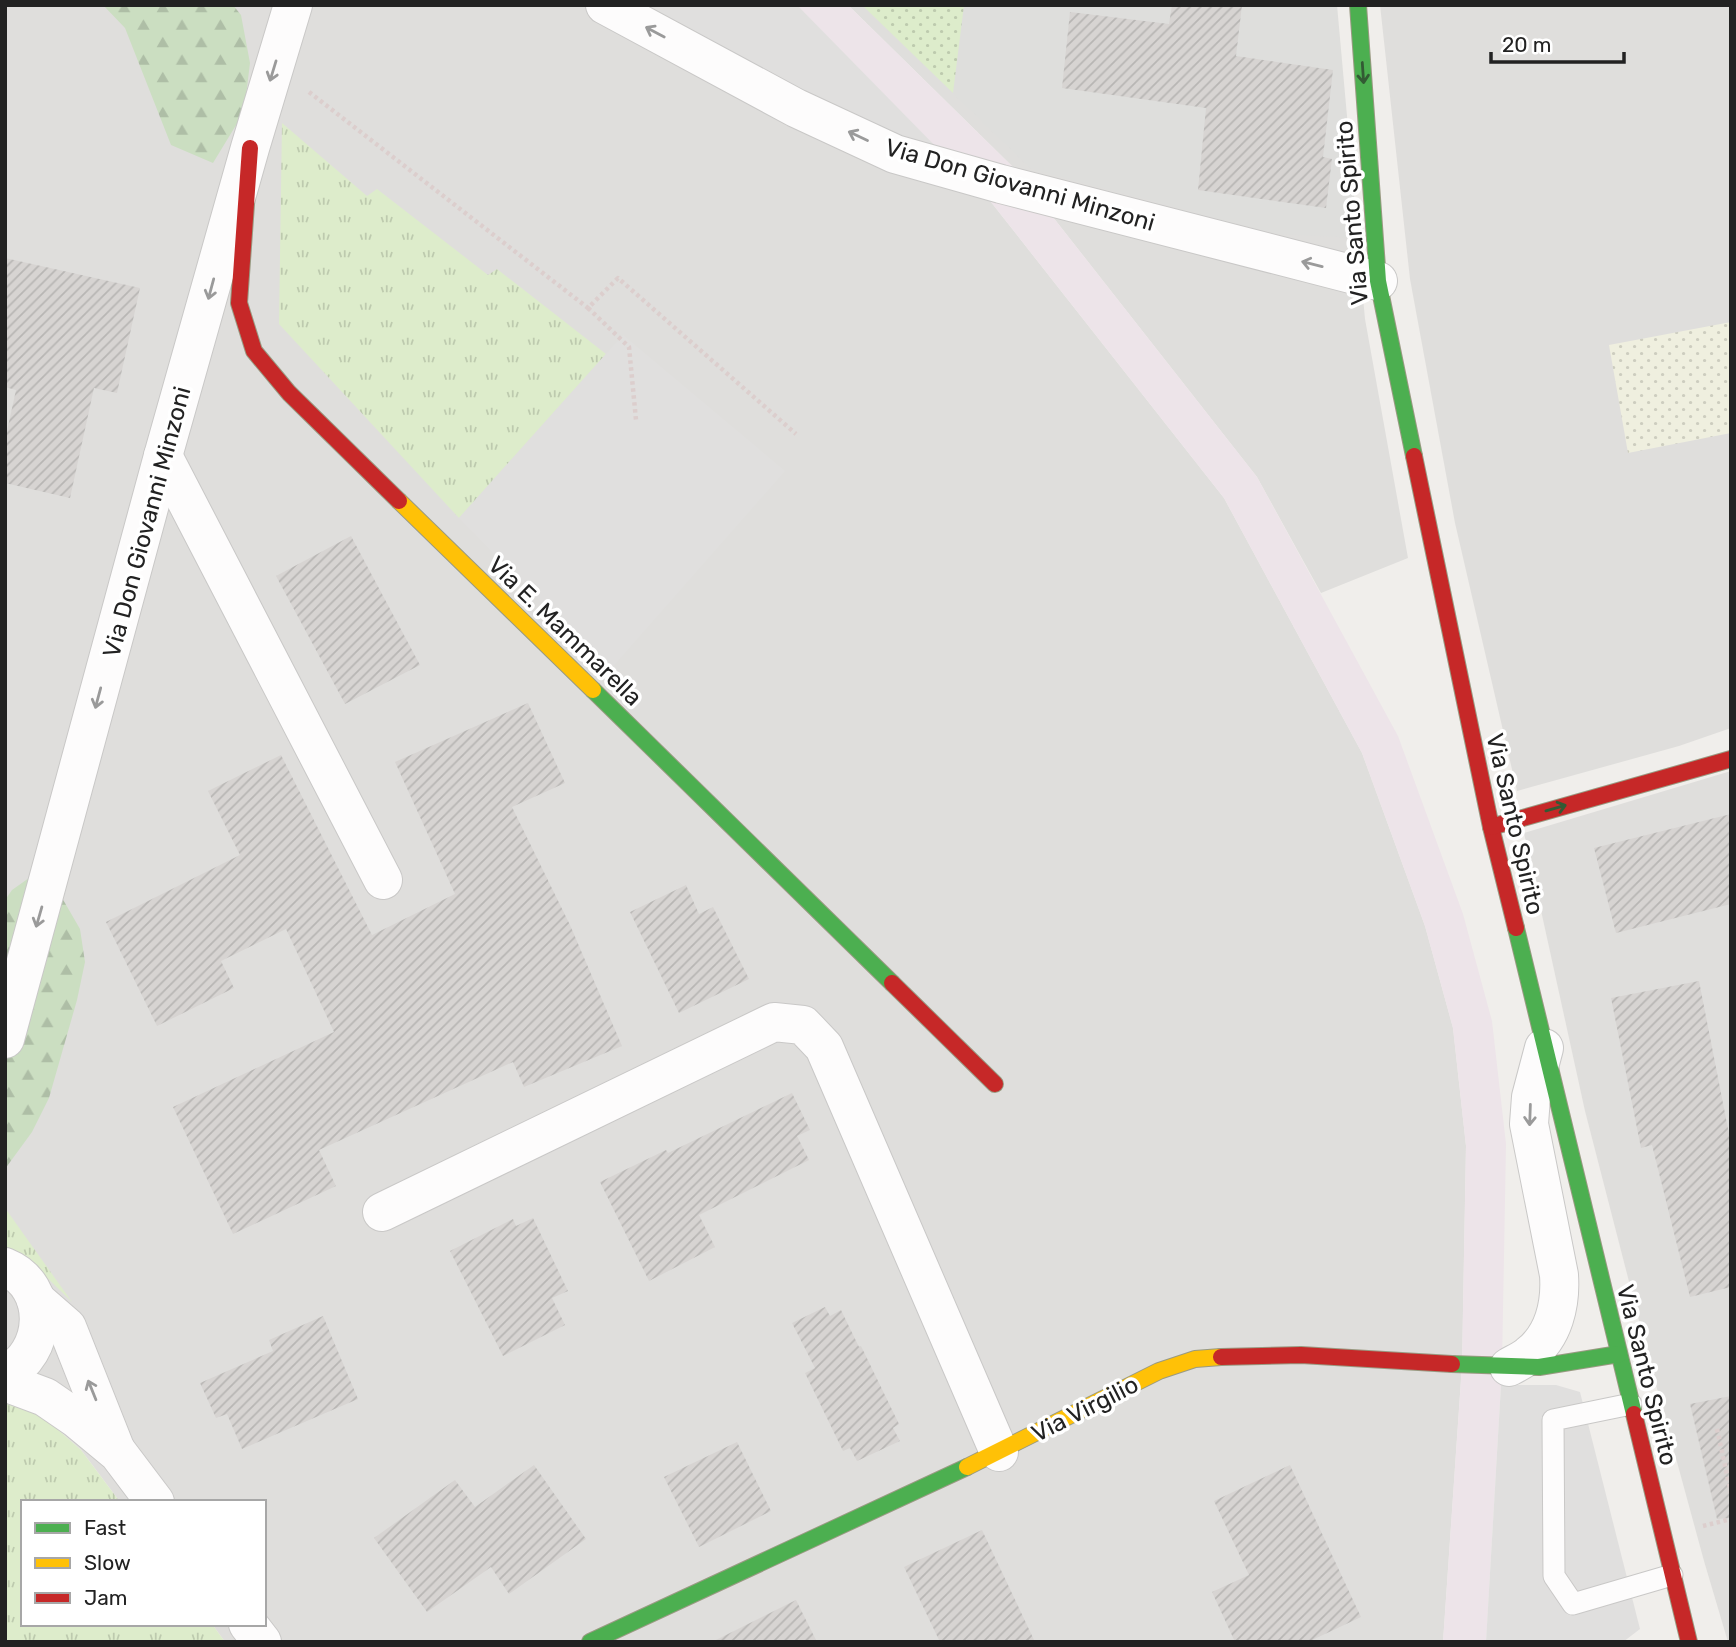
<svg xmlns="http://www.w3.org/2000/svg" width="1736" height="1647" viewBox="0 0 1736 1647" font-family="Rubik,sans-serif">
<defs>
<pattern id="farmland-dots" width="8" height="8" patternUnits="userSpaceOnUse" patternTransform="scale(1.75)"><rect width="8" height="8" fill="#efefdf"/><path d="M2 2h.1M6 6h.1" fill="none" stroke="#cdcdbf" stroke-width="1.8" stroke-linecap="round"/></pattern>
<pattern id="grass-tufts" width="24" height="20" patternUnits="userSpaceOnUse" patternTransform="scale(1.75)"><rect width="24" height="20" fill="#ddeccb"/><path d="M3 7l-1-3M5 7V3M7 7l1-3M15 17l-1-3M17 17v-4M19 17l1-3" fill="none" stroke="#bdcaae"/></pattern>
<pattern id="forest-firs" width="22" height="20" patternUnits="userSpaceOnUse" patternTransform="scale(1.75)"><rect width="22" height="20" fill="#cbdec1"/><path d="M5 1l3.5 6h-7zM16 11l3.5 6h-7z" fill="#aebea6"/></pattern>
<pattern id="garden-dots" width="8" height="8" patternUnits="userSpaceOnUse" patternTransform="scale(1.75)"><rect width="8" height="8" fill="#ddeccb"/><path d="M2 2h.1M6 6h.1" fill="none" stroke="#bdcaae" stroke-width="1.8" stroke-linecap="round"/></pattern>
<pattern id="building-hatch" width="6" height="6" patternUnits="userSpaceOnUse" patternTransform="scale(1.75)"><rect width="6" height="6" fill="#d7d4d2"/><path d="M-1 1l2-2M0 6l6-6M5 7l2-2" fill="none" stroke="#b8b6b4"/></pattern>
</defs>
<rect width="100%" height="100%" fill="#f0eeeb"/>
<g fill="#dfdedc">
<path d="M5 5H790L987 197 1224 498 1362 753 1425 926 1453 1028 1466 1146 1462 1365 1443 1642H225L212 1624H264V1502H120L81 1450 40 1414 5 1402Z"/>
<path d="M848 5H1336L1365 319 1408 558 1321 593 1257 477 1016 170Z"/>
<path d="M1380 5H1731V728L1679 746 1517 791 1455 523 1410 279Z"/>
<path d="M1731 771V1642H1728L1704 1561 1650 1363 1585 1111 1524 833Z"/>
</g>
<path fill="#dededc" d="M862 5H1337L1358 238 1277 234 1031 169Z"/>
<path fill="#ede4e9" d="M790 5H848L1016 170 1257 477 1398 736 1463 914 1492 1021 1506 1144 1502 1366 1486 1642H1443L1462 1365 1466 1146 1453 1028 1425 926 1362 753 1224 498 987 197Z"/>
<path fill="url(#farmland-dots)" d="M1731 322V433L1628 453 1609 345Z"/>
<g fill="url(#grass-tufts)">
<path d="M282 123 367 196 377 189 488 275 497 269 606 354 459 518 279 324Z"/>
<path d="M5 1208 72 1302 33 1264 5 1250Z"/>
<path d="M5 1402 40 1414 81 1450 120 1502H23V1624H212L225 1642H5Z"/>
</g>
<g fill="url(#forest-firs)">
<path d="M103 5H233L241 15 250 63 244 112 213 163 171 145 125 28Z"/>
<path d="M36 873 54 884 80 929 85 962 77 1000 49 1098 32 1132 5 1169V900L12 890Z"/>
</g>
<path fill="url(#garden-dots)" d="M862 5H964L953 93Z"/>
<g fill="#e0dfde">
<path d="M639 5H797L944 155 841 111Z"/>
<path d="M623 335 785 471 609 671 459 518Z"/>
<path d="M1501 1385H1556L1580 1392 1640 1629 1623 1642H1486Z"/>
</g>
<g fill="url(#building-hatch)">
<path d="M1172 5H1242L1236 56 1333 70 1323 157 1332 159 1326 208 1198 190 1206 108 1062 88 1070 12 1169 24Z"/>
<path d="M5 258 140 288 117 393 94 388 70 498 5 483V440L16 390 5 387Z"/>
<path d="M351 536 420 665 345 704 276 576Z"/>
<path d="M528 703 565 783 512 807 570 925 622 1046 524 1087 513 1062 319 1150 336 1186 233 1234 173 1107 334 1032 286 929 221 961 234 988 157 1026 106 922 240 855 208 791 281 755 372 935 455 894 395 762Z"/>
<path d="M1731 814V904L1616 933 1594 848Z"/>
<path d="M686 885 699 914 713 907 749 979 679 1013 630 912Z"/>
<path d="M1699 981 1731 1144V1287L1690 1297 1652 1145 1641 1148 1611 998Z"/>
<path d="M792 1093 810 1130 797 1136 809 1160 699 1215 715 1247 649 1281 600 1182 666 1150 668 1153Z"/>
<path d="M533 1218 568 1291 552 1298 565 1325 503 1356 450 1251 513 1219 516 1226Z"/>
<path d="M825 1307 830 1316 841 1310 859 1347 861 1346 899 1424 893 1428 900 1441 857 1461 850 1448 843 1451 805 1373 815 1368 792 1323Z"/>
<path d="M323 1316 358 1399 242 1449 227 1414 216 1418 200 1383 273 1351 269 1340Z"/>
<path d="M1731 1396V1518L1717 1519 1690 1404Z"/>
<path d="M737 1442 771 1511 699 1547 664 1477Z"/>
<path d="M534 1465 586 1539 509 1594 491 1567 427 1612 374 1538 455 1480 475 1507Z"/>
<path d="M1290 1465 1361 1617 1308 1642H1235L1212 1592 1249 1575 1214 1501Z"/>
<path d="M982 1530 1035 1642H940L904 1567Z"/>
<path d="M796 1600 817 1642H712Z"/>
</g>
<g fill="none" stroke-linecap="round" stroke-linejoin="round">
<g stroke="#c9c8c7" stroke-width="23">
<path id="lane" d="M1631 1404 1553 1420 1554 1576 1573 1604 1672 1575"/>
</g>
<g stroke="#c9c8c7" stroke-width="40">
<g id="street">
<path d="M605 5 796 108 895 154 1001 184 1378 281"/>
<path d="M163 456 383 880"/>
<path d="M5 1039 163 456 250 148 293 5"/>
<path d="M382 1212 774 1022 803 1025 824 1047 999 1452"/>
<path d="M5 1267C52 1286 48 1354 5 1374"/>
<path d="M36 1300 67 1327 115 1448"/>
<path d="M1509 1367C1516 1363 1523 1360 1529 1355 1554 1336 1561 1304 1559 1275L1529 1124 1531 1097 1544 1048"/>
<path d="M5 1382 45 1397 77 1419 118 1453 155 1502"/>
<path d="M248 1624 262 1642"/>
</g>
</g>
<g stroke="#999a82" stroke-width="18">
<g id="fast">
<path d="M1358 5 1378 281 1414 456"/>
<path d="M593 690 892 983"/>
<path d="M1516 928 1634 1414"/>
<path d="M1452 1364 1539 1367 1619 1354"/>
<path d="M590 1642 967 1467"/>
</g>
</g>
<g stroke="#999a82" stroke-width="18">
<g id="slow">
<path d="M399 501 593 690"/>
<path d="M967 1467 1159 1371 1195 1359 1221 1357"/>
</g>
</g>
<g stroke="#999a82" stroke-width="18">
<g id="jam">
<path d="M250 148 239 303 254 351 289 393 399 501"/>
<path d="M1414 456 1491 827 1516 928"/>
<path d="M1491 827 1731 759"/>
<path d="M892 983 995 1084"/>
<path d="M1221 1357 1301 1355 1452 1364"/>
<path d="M1634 1414 1689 1642"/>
</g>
</g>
<g stroke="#dccecd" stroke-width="4.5" stroke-dasharray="3.5 3.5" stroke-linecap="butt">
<path d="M309 92 588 308 618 278 796 434"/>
<path d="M588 308 629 347 636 420"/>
<path d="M1717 1429 1731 1493"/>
<path d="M1703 1526 1731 1519"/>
</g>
<use href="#lane" stroke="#fdfcfc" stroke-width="21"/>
<use href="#street" stroke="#fdfcfc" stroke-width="38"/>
<use href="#fast" stroke="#4caf50" stroke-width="16"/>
<use href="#slow" stroke="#ffc107" stroke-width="16"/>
<use href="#jam" stroke="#c62828" stroke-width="16"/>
</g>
<defs><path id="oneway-shaft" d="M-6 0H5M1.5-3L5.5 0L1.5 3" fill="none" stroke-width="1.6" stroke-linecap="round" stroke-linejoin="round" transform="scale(1.75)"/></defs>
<g stroke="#9a9a9a">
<use href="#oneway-shaft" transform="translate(655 32) rotate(-152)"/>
<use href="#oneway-shaft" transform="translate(273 71) rotate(107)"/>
<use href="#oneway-shaft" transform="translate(858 136) rotate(-155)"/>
<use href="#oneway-shaft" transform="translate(1312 264) rotate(-166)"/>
<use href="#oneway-shaft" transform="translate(211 289) rotate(105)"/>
<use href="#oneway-shaft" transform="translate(98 698) rotate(105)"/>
<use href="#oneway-shaft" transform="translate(39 917) rotate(106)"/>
<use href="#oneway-shaft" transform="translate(1530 1115) rotate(92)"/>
<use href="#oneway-shaft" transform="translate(92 1390) rotate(-112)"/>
</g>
<g stroke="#335a34">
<use href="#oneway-shaft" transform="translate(1363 73) rotate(86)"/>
<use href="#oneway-shaft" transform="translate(1556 808) rotate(-16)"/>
</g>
<g text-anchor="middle" stroke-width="7" stroke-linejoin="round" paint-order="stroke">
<g font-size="24" fill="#222" stroke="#fff">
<text transform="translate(1020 185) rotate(16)" y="8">Via Don Giovanni Minzoni</text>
<text transform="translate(1352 213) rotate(-95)" y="8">Via Santo Spirito</text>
<text transform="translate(147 522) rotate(-75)" y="8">Via Don Giovanni Minzoni</text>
<text transform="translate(565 631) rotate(44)" y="8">Via E. Mammarella</text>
<text transform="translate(1515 824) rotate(77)" y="8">Via Santo Spirito</text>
<text transform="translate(1647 1375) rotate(76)" y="8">Via Santo Spirito</text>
<text transform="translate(1085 1409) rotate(-27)" y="8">Via Virgilio</text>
</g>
</g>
<rect width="1736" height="1647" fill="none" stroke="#222222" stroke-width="14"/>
<rect x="21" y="1500" width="245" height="126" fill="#ffffff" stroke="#a7a7a7" stroke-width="2"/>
<rect x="35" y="1523" width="35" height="10" fill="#4caf50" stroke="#a7a7a7" stroke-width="2"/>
<text x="84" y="1535" font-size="21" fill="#222222">Fast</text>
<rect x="35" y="1558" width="35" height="10" fill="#ffc107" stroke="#a7a7a7" stroke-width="2"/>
<text x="84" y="1570" font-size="21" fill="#222222">Slow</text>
<rect x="35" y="1593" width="35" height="10" fill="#c62828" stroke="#a7a7a7" stroke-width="2"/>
<text x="84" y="1605" font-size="21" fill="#222222">Jam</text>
<path d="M1491 52v10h133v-10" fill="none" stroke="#222222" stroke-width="3.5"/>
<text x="1502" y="52" font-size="21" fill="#222222" stroke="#ffffff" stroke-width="5" paint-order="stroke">20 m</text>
</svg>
